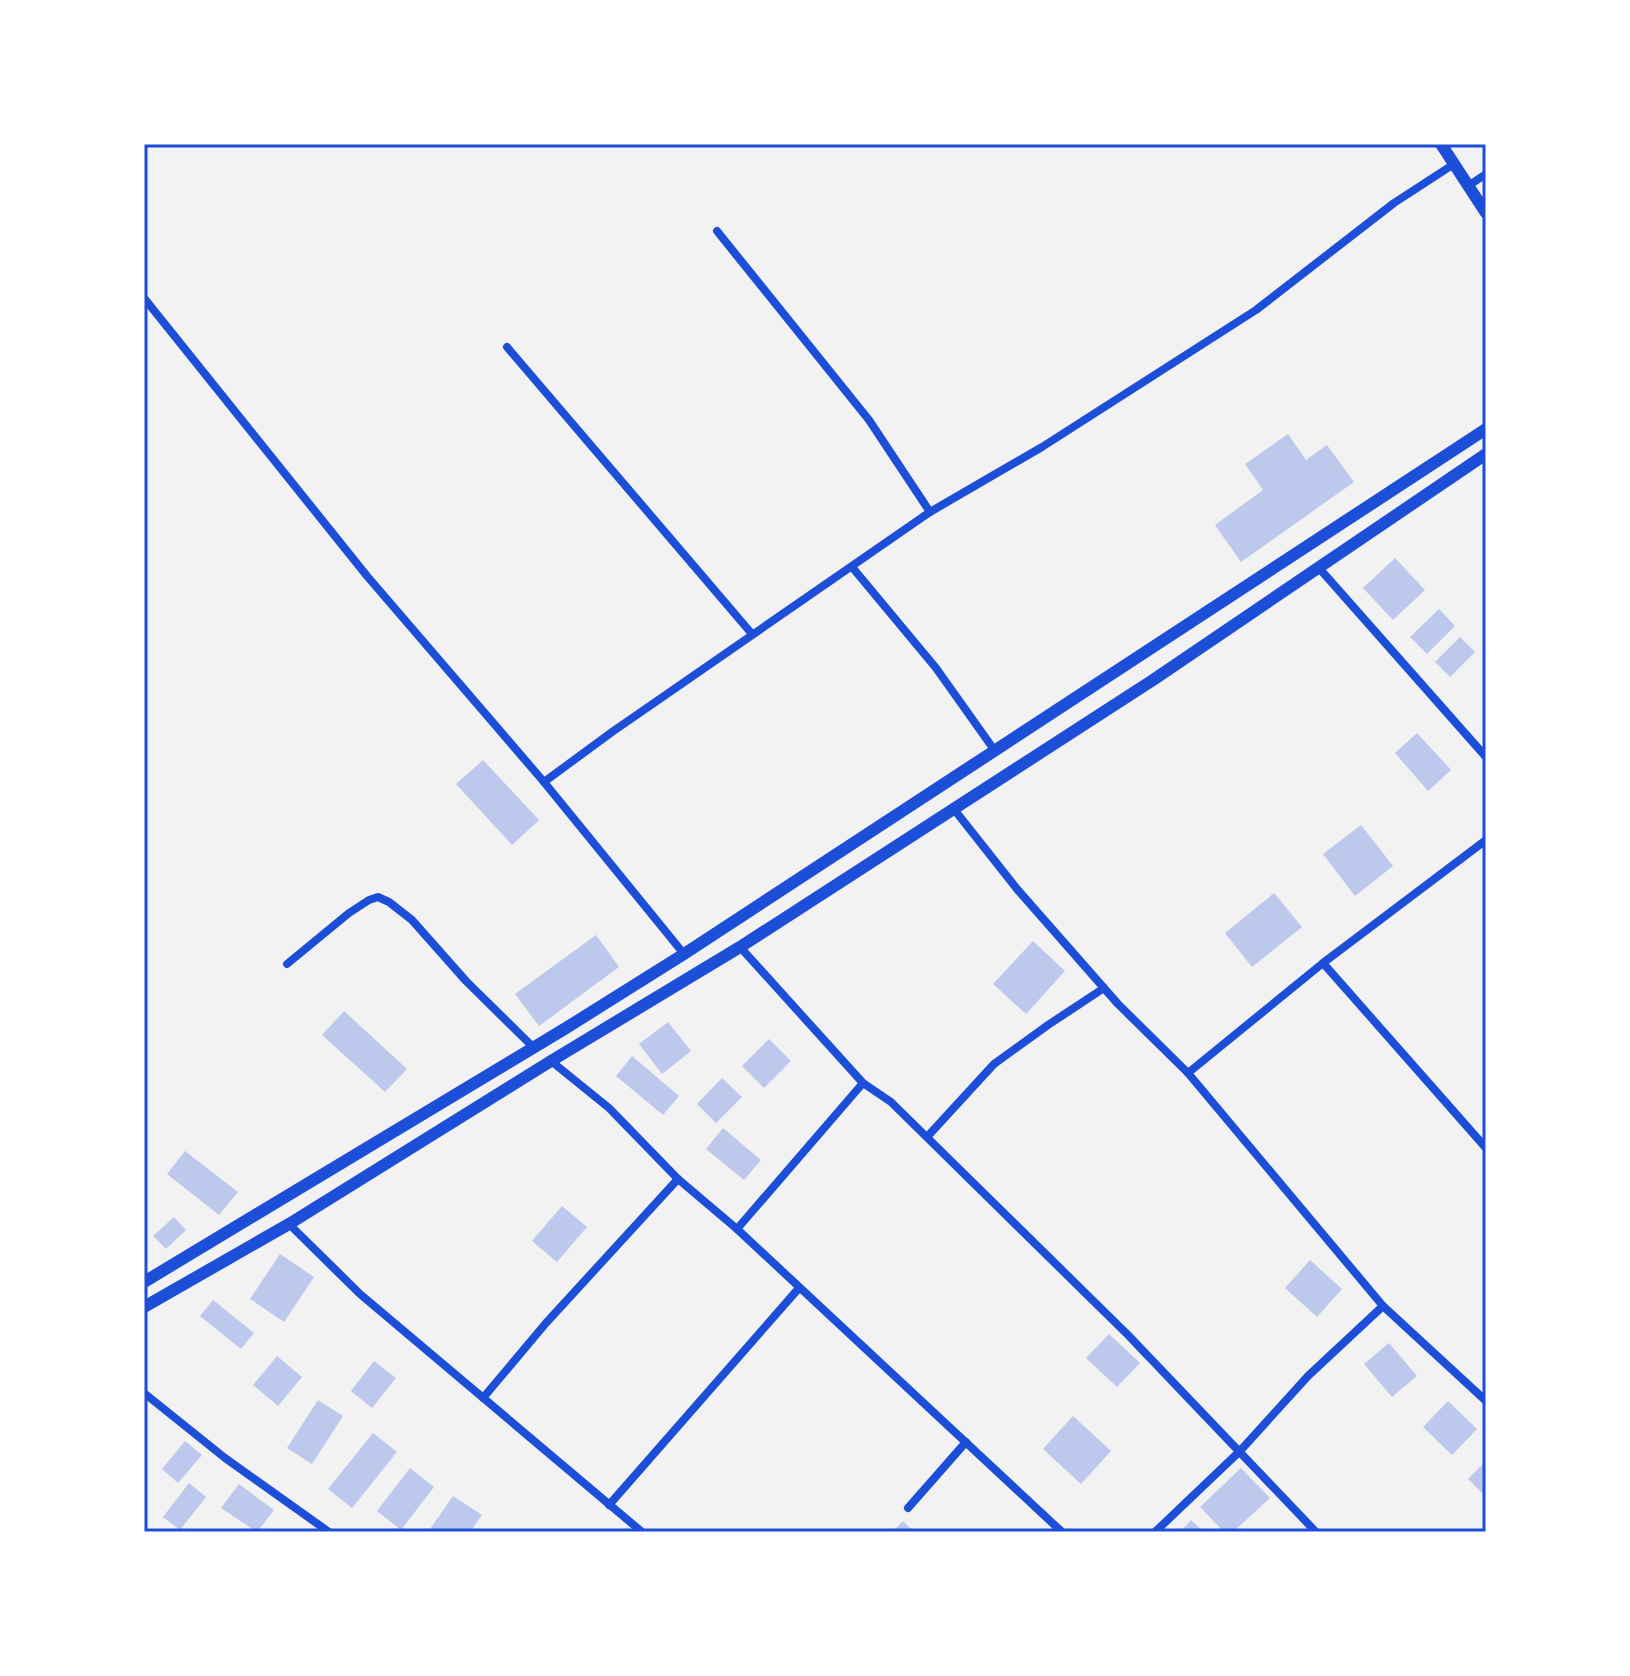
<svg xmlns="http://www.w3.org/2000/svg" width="1630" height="1676" viewBox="0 0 1630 1676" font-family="'Noto Serif',serif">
<rect width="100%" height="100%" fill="#f2f2f2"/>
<g fill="#bdc9ec">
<path d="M1288 434 1306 460 1327 445 1354 482 1241 562 1215 525 1263 490 1245 464Z"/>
<path d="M1395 558 1425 590 1393 620 1363 588Z"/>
<path d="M1439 609 1455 626 1427 654 1410 637Z"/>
<path d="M1460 637 1475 652 1450 677 1435 662Z"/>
<path d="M1417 733 1451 770 1428 791 1395 753Z"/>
<path d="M483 760 539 820 512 845 456 784Z"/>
<path d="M1361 825 1393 866 1355 896 1323 854Z"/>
<path d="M1274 893 1302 927 1252 967 1225 933Z"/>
<path d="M596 935 619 967 539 1026 515 994Z"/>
<path d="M1033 941 1065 971 1026 1014 993 984Z"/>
<path d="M344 1011 407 1069 385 1092 322 1035Z"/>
<path d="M668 1022 691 1051 662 1074 639 1044Z"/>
<path d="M769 1039 791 1061 764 1088 742 1066Z"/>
<path d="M632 1056 679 1096 663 1115 616 1076Z"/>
<path d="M722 1078 742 1097 716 1123 697 1104Z"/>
<path d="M723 1128 761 1160 744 1180 706 1149Z"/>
<path d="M185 1151 238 1192 219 1215 167 1174Z"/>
<path d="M562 1206 587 1227 557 1262 532 1241Z"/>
<path d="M174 1217 186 1230 166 1249 153 1236Z"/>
<path d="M280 1254 314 1277 284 1322 250 1299Z"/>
<path d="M1310 1260 1342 1289 1317 1317 1285 1288Z"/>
<path d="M213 1300 254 1333 241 1349 200 1316Z"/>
<path d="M1109 1334 1140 1363 1117 1387 1086 1358Z"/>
<path d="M1389 1343 1417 1376 1392 1397 1364 1364Z"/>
<path d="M277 1356 302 1377 278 1406 253 1385Z"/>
<path d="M374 1361 396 1378 372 1408 351 1391Z"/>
<path d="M318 1400 343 1416 312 1464 287 1448Z"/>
<path d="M1448 1401 1477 1429 1452 1455 1423 1427Z"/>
<path d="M1073 1416 1111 1451 1081 1484 1043 1449Z"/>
<path d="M373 1433 397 1452 352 1508 328 1489Z"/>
<path d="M185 1441 202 1455 178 1483 162 1469Z"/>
<path d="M1486 1461V1497L1468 1479Z"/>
<path d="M410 1468 434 1487 401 1530 377 1511Z"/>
<path d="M1241 1468 1270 1498 1233 1532H1224L1200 1507Z"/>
<path d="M189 1483 206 1497 180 1530 163 1517Z"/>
<path d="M239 1484 274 1510 257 1532 221 1508Z"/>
<path d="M453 1496 482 1515 470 1532H428Z"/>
<path d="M1191 1520 1204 1532H1180Z"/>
<path d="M903 1521 914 1532H892Z"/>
</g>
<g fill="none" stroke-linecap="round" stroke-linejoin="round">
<g stroke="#1d4ed8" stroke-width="8">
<path d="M1468 186 1486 174"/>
<path d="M717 231 869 420 930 512"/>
<path d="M144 298 367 576 544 782 684 954"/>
<path d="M507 347 752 634"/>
<path d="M852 567 936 668 995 751"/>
<path d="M1319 568 1486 757"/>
<path d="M544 782 612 732 930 512 1042 447 1256 310 1394 203 1454 164"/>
<path d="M953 808 1017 889 1118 1004 1188 1073 1383 1306 1486 1401"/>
<path d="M740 947 863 1083 891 1102 1128 1335 1316 1532"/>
<path d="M1323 963 1486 1148"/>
<path d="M287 964 349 913 369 900 378 897 389 902 412 920 466 981 533 1047"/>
<path d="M551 1061 609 1108 678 1179 737 1229 1062 1532"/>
<path d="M1188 1073 1323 963 1486 840"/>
<path d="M927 1137 994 1064 1048 1025 1104 988"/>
<path d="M289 1224 360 1294 642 1532"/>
<path d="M737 1229 863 1083"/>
<path d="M144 1393 225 1458 329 1532"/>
<path d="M483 1398 546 1323 678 1179"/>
<path d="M609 1505 799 1288"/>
<path d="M908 1508 966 1442"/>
<path d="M1155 1532 1240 1451 1308 1376 1383 1306"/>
</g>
<g stroke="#1d4ed8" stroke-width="12">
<path d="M1441 144 1486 213"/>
<path d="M144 1282 566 1028 684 954 1486 429"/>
<path d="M144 1307 289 1224 551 1061 740 947 1153 680 1486 454"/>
</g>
</g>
<rect width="1630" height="1676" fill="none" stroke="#ffffff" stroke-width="292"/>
<rect x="146" y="146" width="1338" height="1384" fill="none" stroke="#1d4ed8" stroke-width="3"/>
</svg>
